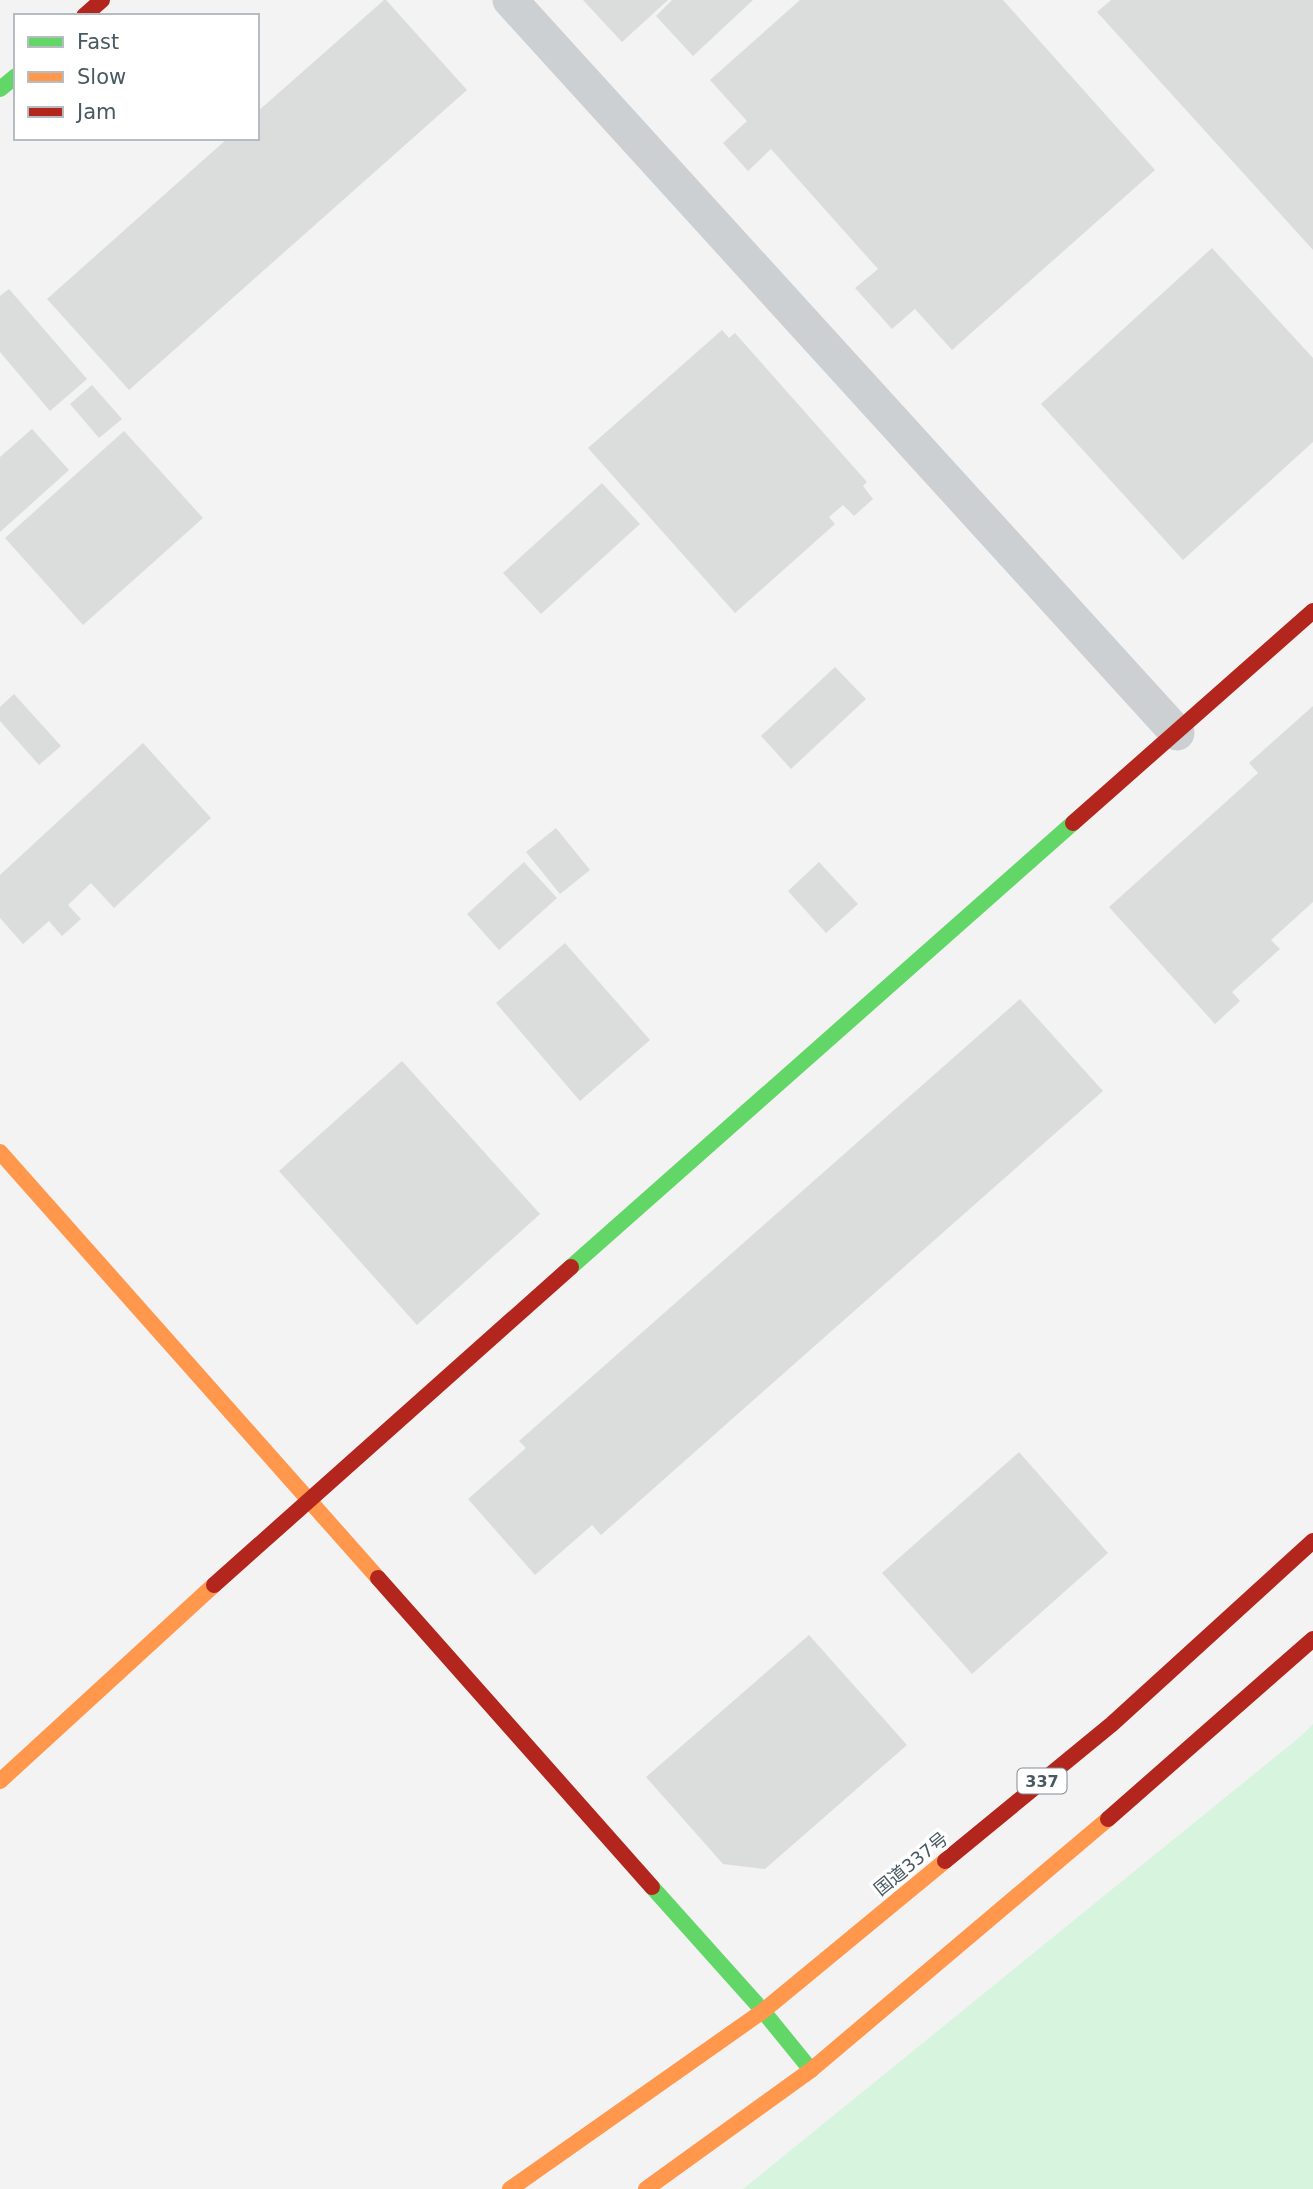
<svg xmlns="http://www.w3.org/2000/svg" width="1313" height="2189" viewBox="0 0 1313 2189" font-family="'DejaVu Sans','Noto Sans JP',sans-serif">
<rect width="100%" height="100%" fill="#f4f3f3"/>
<path fill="#d6f4de" d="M1313 1724V2189H743L1301 1736Z"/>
<g fill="#dbdcdc">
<path d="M384 0H386L467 90 129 390 47 299 228 138H257V112Z"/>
<path d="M583 0H668L622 42Z"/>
<path d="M672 0H753L693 56 656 16Z"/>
<path d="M800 0H1003L1155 170 952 350 915 309 892 329 855 288 878 269 771 149 748 171 723 143 747 121 710 80Z"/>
<path d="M1111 0H1313V250L1097 12Z"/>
<path d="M1212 248 1313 358V442L1183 560 1041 404Z"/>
<path d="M9 289 87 379 50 411 0 352V296Z"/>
<path d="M722 330 729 338 735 333 867 482 863 486 873 499 854 516 843 505 829 517 835 524 735 613 588 448Z"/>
<path d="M92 385 122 419 99 438 70 404Z"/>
<path d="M32 429 69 470 0 532V457Z"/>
<path d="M124 431 203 518 83 625 5 538Z"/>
<path d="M602 483 640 524 541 614 503 573Z"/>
<path d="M835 667 866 699 791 769 761 736Z"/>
<path d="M14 694 61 746 39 765 0 721V707Z"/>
<path d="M1313 706V902L1271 940 1280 949 1232 992 1240 1001 1215 1024 1109 907 1258 773 1249 763Z"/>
<path d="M143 743 211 818 114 908 91 883 68 905 81 919 62 936 49 921 23 944 0 918V875Z"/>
<path d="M556 828 590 870 560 894 526 852Z"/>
<path d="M524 862 557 898 499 950 467 914Z"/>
<path d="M819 862 858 904 826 933 788 891Z"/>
<path d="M565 943 650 1040 580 1101 496 1003Z"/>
<path d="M1020 999 1103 1091 601 1535 592 1525 535 1575 468 1499 526 1448 519 1441Z"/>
<path d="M402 1061 540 1214 417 1325 279 1171Z"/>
<path d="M1019 1452 1108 1553 972 1674 882 1573Z"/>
<path d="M809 1635 907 1745 765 1869 723 1864 646 1777Z"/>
</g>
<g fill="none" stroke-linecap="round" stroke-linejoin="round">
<path stroke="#cdd0d2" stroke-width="35" d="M510 0 1177 733"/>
<g stroke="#63d668" stroke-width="16">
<path d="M0 89 16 76"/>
<path d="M571 1267 1073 823"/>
<path d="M652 1887 763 2011 811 2070"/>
</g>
<g stroke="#ff974d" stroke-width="16">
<path d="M0 1152 378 1578"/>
<path d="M0 1781 214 1585"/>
<path d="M510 2189 763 2011 945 1861"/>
<path d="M646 2189 811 2070 1108 1819"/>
</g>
<g stroke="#b3261e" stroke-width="16">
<path d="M84 16 102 0"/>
<path d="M1073 823 1313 611"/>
<path d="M378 1578 652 1887"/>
<path d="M214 1585 571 1267"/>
<path d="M1108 1819 1313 1639"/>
<path d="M945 1861 1112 1724 1313 1541"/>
</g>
</g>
<g text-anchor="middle" stroke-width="7" stroke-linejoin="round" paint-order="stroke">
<rect fill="#fff" stroke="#7f8b91" stroke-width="2" x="1017.5" y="1768.5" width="49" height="25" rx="5"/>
<g font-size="16" font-weight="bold" fill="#485962">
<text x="1042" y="1787">337</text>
</g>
<g font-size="18" fill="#485962" stroke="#fff">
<text transform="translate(911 1864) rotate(-39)" y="6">国道337号</text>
</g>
</g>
<rect x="14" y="14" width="245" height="126" fill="#ffffff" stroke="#b6bdc0" stroke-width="2"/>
<rect x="28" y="37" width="35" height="10" fill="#63d668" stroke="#b6bdc0" stroke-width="2"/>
<text x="77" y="49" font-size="21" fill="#485962">Fast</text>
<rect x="28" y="72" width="35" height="10" fill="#ff974d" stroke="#b6bdc0" stroke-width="2"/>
<text x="77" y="84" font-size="21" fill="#485962">Slow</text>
<rect x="28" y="107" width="35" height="10" fill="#b3261e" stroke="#b6bdc0" stroke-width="2"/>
<text x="77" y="119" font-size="21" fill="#485962">Jam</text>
</svg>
